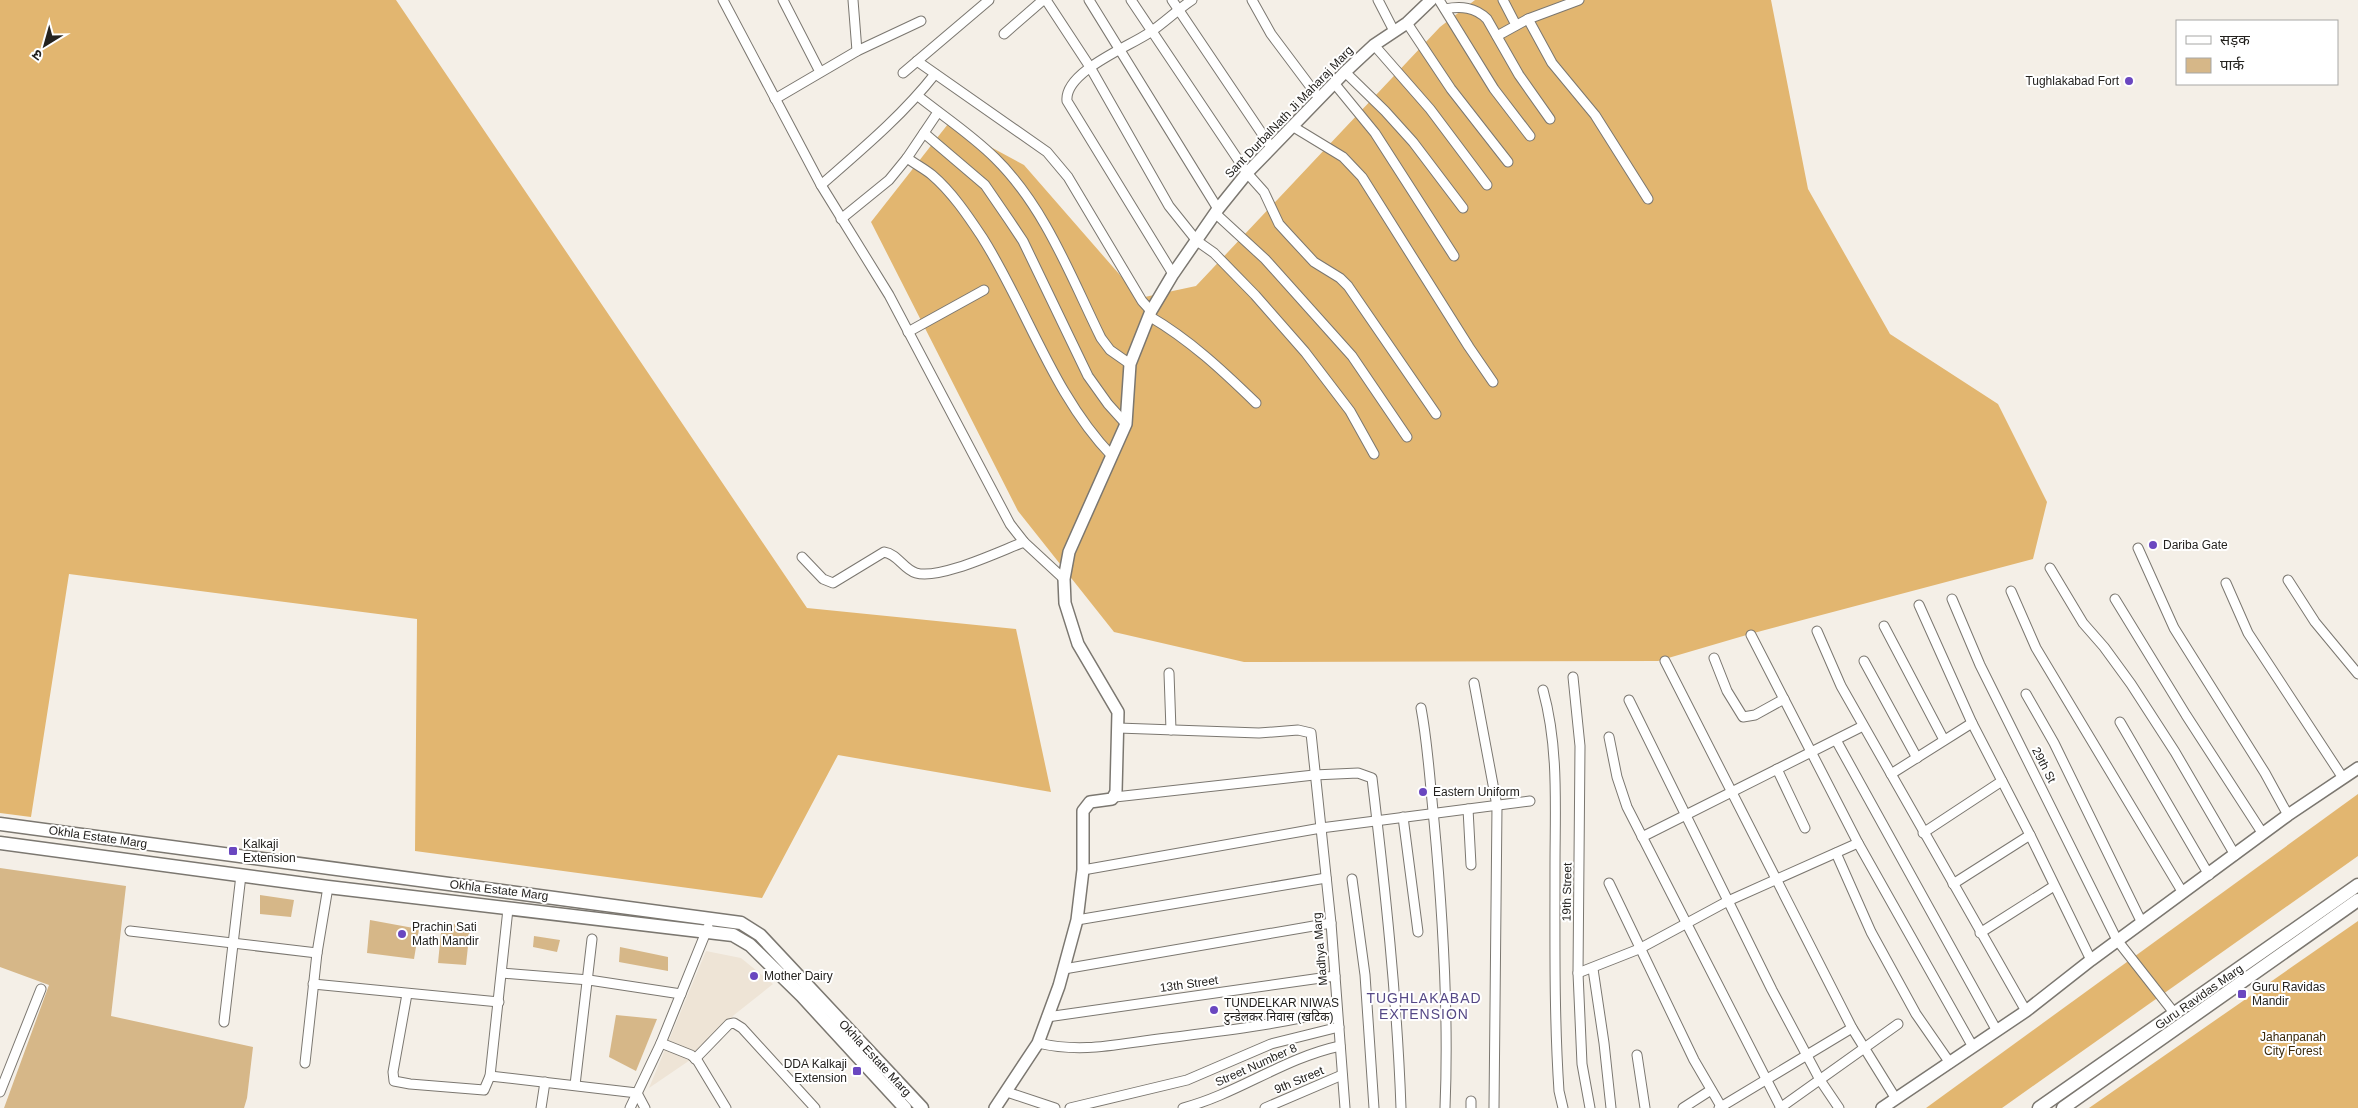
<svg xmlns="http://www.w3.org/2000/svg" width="2358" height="1108" viewBox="0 0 2358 1108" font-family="Arial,'Noto Sans Devanagari',sans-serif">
<rect width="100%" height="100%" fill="#f4efe7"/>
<path fill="#eee4d6" d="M706 951 741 958 773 984 734 1015 696 1056 649 1088Z"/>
<g fill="#d6b788">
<path d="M0 868 126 886 111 1016 253 1047 247 1098 244 1108H4L49 985 0 967Z"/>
<path d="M260 895 294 900 291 917 260 914Z"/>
<path d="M370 920 419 929 414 959 367 953Z"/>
<path d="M442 922 470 927 466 965 438 963Z"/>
<path d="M534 936 560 940 557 952 533 947Z"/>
<path d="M620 947 668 957V971L619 962Z"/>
<path d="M616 1015 657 1019 636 1071 609 1057Z"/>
</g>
<g fill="#e2b670">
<path d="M0 0H396L807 608 1016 629 1051 792 838 755 762 898 415 851 417 619 69 574 31 817 0 813Z"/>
<path d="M1475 0H1771L1808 189 1890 334 1998 404 2047 502 2033 559 1750 634 1658 661 1244 662 1114 632 1018 511 871 222 948 124 1024 165 1140 298 1196 286 1440 27Z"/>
<path d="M2358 794V856L2002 1108H1926Z"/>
<path d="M2358 921V1108H2089Z"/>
</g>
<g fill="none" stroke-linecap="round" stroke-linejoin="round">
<g stroke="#7b7770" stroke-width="11">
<g id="minor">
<path d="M723 0 821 185 889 295 1010 524 1024 542 1064 579"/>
<path d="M783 0 820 72"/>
<path d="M853 0 857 51"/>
<path d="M1046 0 1090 67 1169 206 1197 241 1214 253 1255 295 1305 352 1350 411 1374 454"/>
<path d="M1089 0 1218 209"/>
<path d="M1131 0 1247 173 1264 192 1279 224 1289 235 1314 262 1340 278 1348 286 1436 414"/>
<path d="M1172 0 1271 147"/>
<path d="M1252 0 1271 34 1319 98"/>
<path d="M1378 0 1394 31"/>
<path d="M1439 0 1494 89 1530 136"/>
<path d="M1503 0 1516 25"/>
<path d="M1445 9C1461 6 1475 7 1487 19L1519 75 1550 119"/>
<path d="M1528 19 1552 63 1595 115 1648 199"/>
<path d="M1407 23 1451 89 1508 162"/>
<path d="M1004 34 1043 0"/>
<path d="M1497 36 1528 19 1579 0"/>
<path d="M1374 45 1430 109 1487 185"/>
<path d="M917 61 1047 152 1068 177 1142 301 1151 311"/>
<path d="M1345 72 1385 111 1413 142 1463 208"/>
<path d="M903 73 989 0"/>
<path d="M1334 83 1375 133 1454 256"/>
<path d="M918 96C943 116 972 135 995 158 1045 207 1071 277 1101 338L1110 350 1130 364"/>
<path d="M775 99 857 51 921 21"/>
<path d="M1292 126 1343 157 1362 177 1469 347 1493 382"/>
<path d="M924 133 985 185 1009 220 1023 241 1088 376 1108 404 1126 424"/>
<path d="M907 158C915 164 925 169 932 175 952 192 968 216 982 237 1027 308 1053 395 1112 456"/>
<path d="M821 185C861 150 902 116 935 74"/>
<path d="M1215 213 1265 259 1352 356 1407 437"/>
<path d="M841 219 889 180 907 158 938 112"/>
<path d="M1173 274 1067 101C1064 72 1128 47 1149 33 1164 23 1177 10 1192 0"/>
<path d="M1149 316C1190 340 1222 370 1256 403"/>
<path d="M908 332 984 290"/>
<path d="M2138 548 2174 628 2265 773 2288 815"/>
<path d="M802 557 823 579 833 583 884 552C898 554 903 569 916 573 940 580 1000 551 1024 542"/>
<path d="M2050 568 2083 623 2104 647 2131 684 2175 752 2235 855"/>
<path d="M2288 580 2315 622 2358 674"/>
<path d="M2226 583 2248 633 2343 778"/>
<path d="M2011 591 2036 648 2183 893"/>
<path d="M1952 599 1980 665 2117 940 2175 1014"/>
<path d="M2115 599 2186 715 2263 834"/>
<path d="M1919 605 1972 723 2030 835 2091 960"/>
<path d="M1884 626 1944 740"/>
<path d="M1817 631 1841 686 2026 1011"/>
<path d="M1751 635 1858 843 1973 1047"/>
<path d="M1714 658 1727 691 1743 717 1755 715 1784 699"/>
<path d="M1665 661 1852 1028 1896 1099"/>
<path d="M1864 661 1917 758"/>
<path d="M1169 673 1171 730"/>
<path d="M1573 677 1580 746 1578 973 1582 1064 1590 1108"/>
<path d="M1474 683 1497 806 1494 1108"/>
<path d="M1543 690C1559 748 1555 808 1555 867 1555 942 1554 1016 1559 1091L1563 1108"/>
<path d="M2026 694 2054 743 2142 923"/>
<path d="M1629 700 1772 990 1820 1080 1839 1108"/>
<path d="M1421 708C1428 745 1430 783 1434 821 1443 916 1449 1012 1445 1108"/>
<path d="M2120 722 2209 875"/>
<path d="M1118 728 1259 733 1298 730 1311 733 1331 923 1345 1108"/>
<path d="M1609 737 1617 777 1627 807 1781 1108"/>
<path d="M1836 740 1997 1031"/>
<path d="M1777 769 1805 828"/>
<path d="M1891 774 1972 723"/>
<path d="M1115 797 1314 775 1358 773 1372 778C1385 888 1397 997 1401 1108"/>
<path d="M1468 809 1471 865"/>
<path d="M1403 817 1418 932"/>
<path d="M1923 833 2002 781"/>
<path d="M1642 837 1863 726"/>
<path d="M1836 853 1871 932 1916 1014 1950 1063"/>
<path d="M1083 870 1321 828 1530 801"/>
<path d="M1352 879 1365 975 1374 1108"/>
<path d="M1609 883 1694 1060 1722 1108"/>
<path d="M1953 884 2030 835"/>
<path d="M1077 920 1326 878"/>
<path d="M130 931 317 953"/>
<path d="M1980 933 2054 886"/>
<path d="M1064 969 1331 923"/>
<path d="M1593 969 1604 1043 1611 1108"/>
<path d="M502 973 589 980 681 994"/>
<path d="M1578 973 1639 949 1728 901 1858 843"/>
<path d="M313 984 499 1002"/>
<path d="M407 994 393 1072 394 1081 410 1084 484 1090 490 1076 508 909"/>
<path d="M1047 1017 1335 976"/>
<path d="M224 1022 241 875"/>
<path d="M661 1043 691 1055 697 1060 726 1108"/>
<path d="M1038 1043C1085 1054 1120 1043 1167 1038 1224 1031 1280 1024 1337 1010"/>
<path d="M1637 1055 1645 1108"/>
<path d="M695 1059 729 1024 734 1023 742 1028 815 1108"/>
<path d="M305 1063 317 953 328 887"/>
<path d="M490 1076 637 1093 645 1108"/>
<path d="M575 1085 592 939"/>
<path d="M0 1092 41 989"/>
<path d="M1007 1092 1055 1108"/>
<path d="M541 1108 545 1082"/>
<path d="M630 1108 661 1043 708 927"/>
<path d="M1070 1108 1187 1080 1271 1044 1339 1027"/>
<path d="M1183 1108C1237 1094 1284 1058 1340 1046"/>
<path d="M1265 1108 1342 1075"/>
<path d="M1471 1108V1101"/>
<path d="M1683 1108 1711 1090"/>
<path d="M1719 1108 1852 1028"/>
<path d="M1780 1108 1898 1024"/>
</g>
</g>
<g stroke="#7b7770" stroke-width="14">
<g id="tertiary">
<path d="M995 1108 1038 1043 1059 986 1077 920 1083 870V811L1090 802 1112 799 1116 792 1118 712 1078 644 1065 603 1064 579 1069 552 1077 534 1126 424 1130 364 1151 311 1173 274 1218 209 1247 173 1345 72 1374 45 1407 23 1431 0"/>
<path d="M1882 1108 2026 1011 2091 960 2288 815 2358 768"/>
</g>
</g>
<g stroke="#7b7770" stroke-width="15">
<g id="secondary">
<path d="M0 824 741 923 760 935 922 1108"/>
<path d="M0 843 328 887 733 935 750 945 802 996 905 1108"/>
<path d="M2039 1108 2358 885"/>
<path d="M2063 1108 2358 900"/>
</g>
</g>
<use href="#minor" stroke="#fff" stroke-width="9"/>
<use href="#tertiary" stroke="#fff" stroke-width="11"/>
<use href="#secondary" stroke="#fff" stroke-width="12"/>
</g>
<g fill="#6a47c0" stroke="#fff" stroke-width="2">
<circle cx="2129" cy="81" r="5"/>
<circle cx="2153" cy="545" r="5"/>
<circle cx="1423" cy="792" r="5"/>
<rect x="228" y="846" width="10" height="10" rx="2.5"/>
<circle cx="402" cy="934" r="5"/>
<circle cx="754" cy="976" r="5"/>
<rect x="2237" y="989" width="10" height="10" rx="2.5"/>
<circle cx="1214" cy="1010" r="5"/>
<rect x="852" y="1066" width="10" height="10" rx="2.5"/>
</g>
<g text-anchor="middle" stroke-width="4" stroke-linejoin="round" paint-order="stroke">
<g font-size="12" fill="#24221f" stroke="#fff" text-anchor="start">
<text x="2119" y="85" text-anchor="end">Tughlakabad Fort</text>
<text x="2163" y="549">Dariba Gate</text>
<text x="1433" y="796">Eastern Uniform</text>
<text x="243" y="848">Kalkaji<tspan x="243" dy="14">Extension</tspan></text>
<text x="412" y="931">Prachin Sati<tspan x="412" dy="14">Math Mandir</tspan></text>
<text x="764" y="980">Mother Dairy</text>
<text x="2252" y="991">Guru Ravidas<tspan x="2252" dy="14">Mandir</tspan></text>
<text x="1224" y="1007">TUNDELKAR NIWAS<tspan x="1224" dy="14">टुन्डेलकर निवास (खटिक)</tspan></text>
<text x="847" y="1068" text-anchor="end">DDA Kalkaji<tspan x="847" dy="14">Extension</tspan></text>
</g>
<g font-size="12" fill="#24221f" stroke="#fff">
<text transform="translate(1289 112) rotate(-46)" y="4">Sant DurbalNath Ji Maharaj Marg</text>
<text transform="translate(2044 765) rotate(63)" y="4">29th St</text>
<text transform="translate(98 837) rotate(8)" y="4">Okhla Estate Marg</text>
<text transform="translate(499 890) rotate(7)" y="4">Okhla Estate Marg</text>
<text transform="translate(1567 892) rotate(-89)" y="4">19th Street</text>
<text transform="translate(1320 949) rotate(-95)" y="4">Madhya Marg</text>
<text transform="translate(1189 984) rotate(-8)" y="4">13th Street</text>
<text transform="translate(2199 997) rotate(-35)" y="4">Guru Ravidas Marg</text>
<text transform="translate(875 1058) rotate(47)" y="4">Okhla Estate Marg</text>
<text transform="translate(1256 1065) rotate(-24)" y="4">Street Number 8</text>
<text transform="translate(1299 1080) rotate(-23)" y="4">9th Street</text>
</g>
<g font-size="12" fill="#3b290a" stroke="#fff">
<text x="2293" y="1041">Jahanpanah<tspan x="2293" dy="14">City Forest</tspan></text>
</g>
<g font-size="14" letter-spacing="1" fill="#554886" stroke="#fff">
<text x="1424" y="1003">TUGHLAKABAD<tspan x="1424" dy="16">EXTENSION</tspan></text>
</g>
</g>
<rect x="2176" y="20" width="162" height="65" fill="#ffffff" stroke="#a7a7a5"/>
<rect x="2186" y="36" width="25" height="8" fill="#ffffff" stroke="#a7a7a5"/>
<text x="2220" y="45" font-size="15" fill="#24221f">सड़क</text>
<rect x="2186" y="58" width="25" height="15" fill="#d6b788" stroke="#a7a7a5"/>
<text x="2220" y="70" font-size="15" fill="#24221f">पार्क</text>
<g transform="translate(45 45) rotate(217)" stroke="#ffffff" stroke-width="4" paint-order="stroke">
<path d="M0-4L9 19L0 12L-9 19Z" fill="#24221f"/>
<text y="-8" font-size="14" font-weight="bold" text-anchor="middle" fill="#24221f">उ</text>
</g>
</svg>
